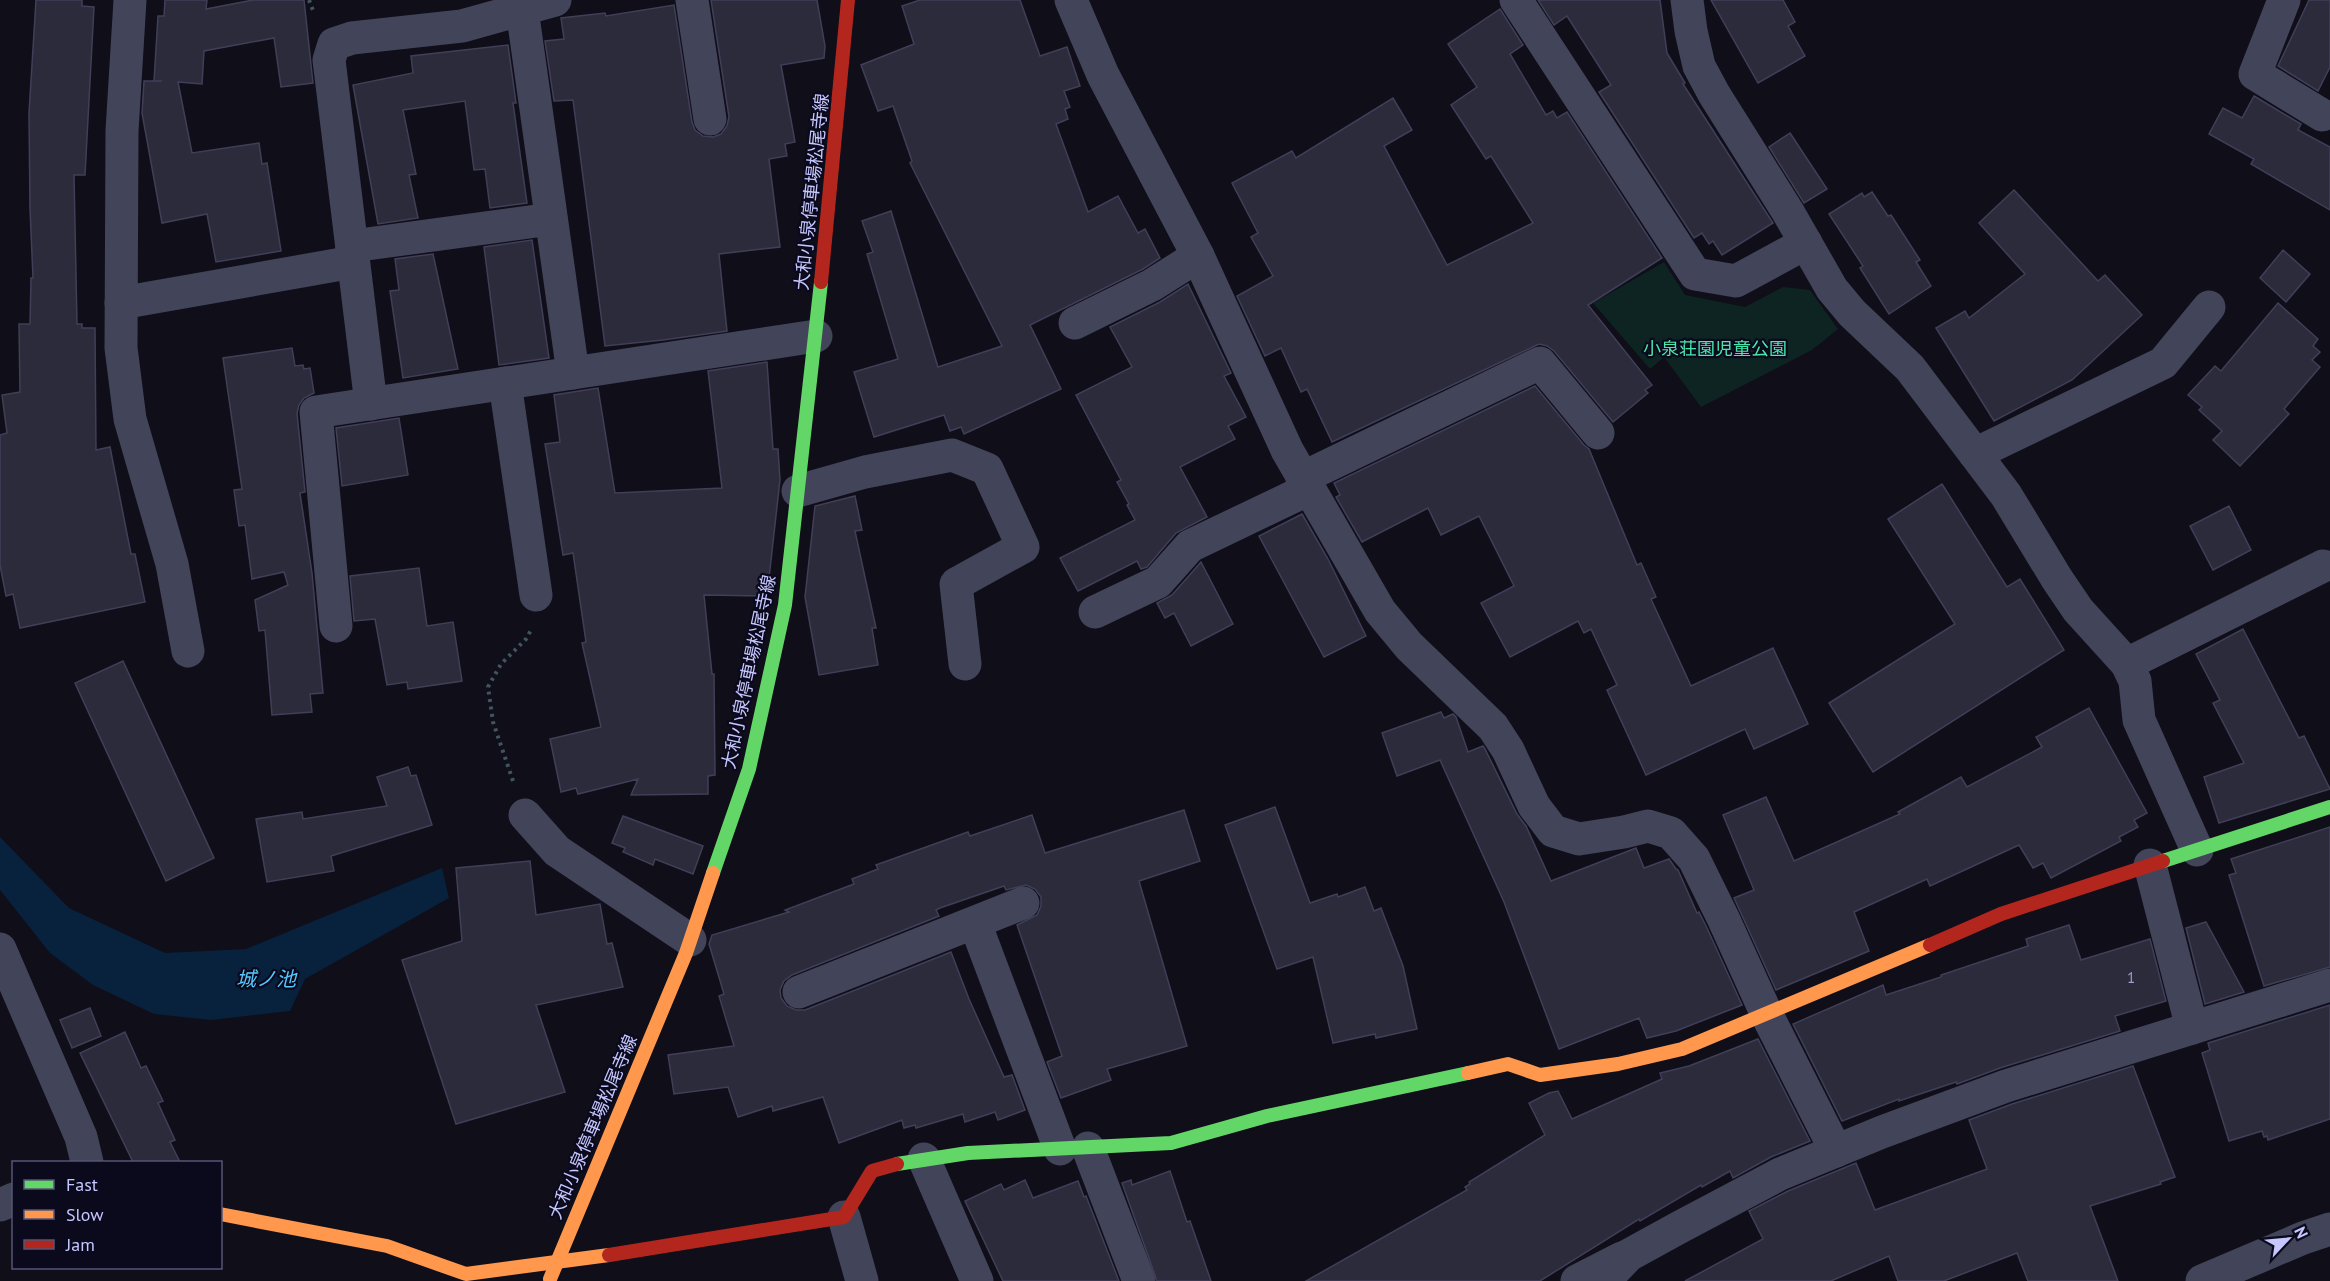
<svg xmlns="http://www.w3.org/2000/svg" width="2330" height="1281" viewBox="0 0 2330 1281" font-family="'PT Sans','Noto Sans JP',sans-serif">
<rect width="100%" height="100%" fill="#0f0e19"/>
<path fill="#0d2422" d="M1664 262 1685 295 1745 307 1783 287 1810 290 1838 329 1812 350 1701 407 1664 357 1650 369 1593 303Z"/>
<path fill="#08213c" d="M0 837 69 908 165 953 246 949 442 868 449 898 305 979 290 1011 211 1020 154 1014 93 985 50 953 0 890Z"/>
<g fill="#2b2b3c" stroke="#413f58" stroke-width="1.5">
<path d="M36 0H82V6L94 7 85 175H74L77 324H82V328H95L96 450 110 447 131 554H135L145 602 20 628 13 594 6 596 0 565V435L7 433 2 395 20 392 19 324H30L31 278H33L30 209 29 113Z"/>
<path d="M165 0H207L206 9 253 0H304L313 83 281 87 274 38 204 51 202 84 178 82 192 153 259 143 262 164 267 163 281 251 216 262 207 214 162 223 142 113 144 81H162H154L158 16H164Z"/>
<path d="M711 0H817L825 46 824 58 781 65 795 142 785 144 787 156 769 159 780 247 719 254 727 331 663 340 605 346 573 100 554 101 545 41 564 39 561 18 605 13 606 16 674 5 692 122 695 130 703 136 713 137 721 134 727 126 729 117Z"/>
<path d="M920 0H1020L1040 56 1067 47 1080 86 1064 91 1070 107 1065 109 1068 119 1056 124 1088 212 1118 196 1138 233 1145 229 1160 258 1143 269 1030 325 1061 389 964 434 961 427 950 431 944 415 874 437 854 372 898 359 867 254 873 252 862 221 891 211 938 367 1002 346 910 163 912 161 893 106 878 111 861 65 914 44 902 6Z"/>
<path d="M1538 0H1660L1667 53 1685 83 1683 84 1773 223 1722 255 1713 241 1709 244 1702 233 1694 238 1599 92 1611 85 1567 16 1554 25Z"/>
<path d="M1711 0H1783L1795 22 1788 26 1805 56 1758 83Z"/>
<path d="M2309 0H2330V67L2318 91 2278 66Z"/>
<path d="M1500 9 1523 45 1510 54 1546 115 1553 111 1557 118 1567 112 1662 258 1588 305 1652 385 1645 390 1648 393 1613 422 1554 351 1547 346 1539 344 1332 442 1307 389 1301 392 1281 348 1265 356 1237 296 1273 276 1251 237 1258 233 1232 183 1292 151 1296 158 1393 98 1412 130 1384 146 1447 265 1533 223 1491 156 1486 159 1451 105 1477 87 1448 44Z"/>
<path d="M508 45 516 103H513L527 203 490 208 485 169 474 170 465 101 403 110 416 174 409 175 418 218 378 224 353 85 413 73 411 56Z"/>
<path d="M2254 96 2301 124 2298 130 2330 147V210L2251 164 2254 159 2209 134 2223 108 2242 118Z"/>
<path d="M1790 133 1827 189 1804 203 1769 147Z"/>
<path d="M2014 190 2098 281 2105 275 2142 315 2072 380 1994 421 1936 328 1965 311 1969 318 2025 274 1979 223Z"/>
<path d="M1872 192 1888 216 1891 215 1920 260 1916 262 1931 286 1889 314 1860 268 1863 266 1829 214 1862 193 1864 197Z"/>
<path d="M532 240 549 358 499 365 484 247Z"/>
<path d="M2283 250 2310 274 2286 302 2260 278Z"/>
<path d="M433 254 458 369 403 378 390 291 399 290 395 259Z"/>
<path d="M1188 284 1231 373 1224 376 1246 417 1228 426 1235 439 1180 467 1207 517 1176 533 1147 567 1141 569 1137 561 1078 591 1060 558 1135 520 1127 505 1129 504 1117 482 1121 480 1076 395 1132 367 1110 327 1160 302Z"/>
<path d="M2278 303 2318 339 2313 346 2320 352 2312 360 2320 367 2284 409 2289 414 2240 466 2213 440 2222 431 2199 410 2202 407 2188 395 2215 366 2221 371Z"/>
<path d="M292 348 295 366 303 365 304 369 310 368 314 393 304 398 299 405 297 413 305 492 300 493 312 573 323 693 310 694 312 712 272 715 265 630 259 631 255 600 288 585 284 572 252 579 245 525 239 526 234 490 242 489 223 358Z"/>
<path d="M767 362 773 449H778L780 480 767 596 704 595 712 674H714L715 775 708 776V794L631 795 638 779 578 794 576 788 561 792 550 739 601 727 582 643 586 642 573 553 563 555 545 444 560 442 554 395 598 388 615 493 722 488 708 371Z"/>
<path d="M1535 386 1584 445 1589 449 1637 565 1641 563 1656 597 1651 599 1691 686 1773 648 1808 724 1754 749 1745 729 1646 775 1607 690 1617 685 1591 629 1584 633 1578 621 1510 657 1481 603 1514 586 1479 516 1441 535 1428 508 1362 542 1336 497 1340 495 1334 483Z"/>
<path d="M399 418 408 475 342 486 336 428Z"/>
<path d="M1942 484 2007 587 2020 579 2064 650 1873 772 1829 703 1955 624 1888 519Z"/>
<path d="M855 496 862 530 855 531 876 628H872L878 665 819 675 805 597 815 506Z"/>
<path d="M2229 506 2251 550 2213 570 2190 526Z"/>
<path d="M1302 514 1328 559 1366 636 1324 657 1259 536Z"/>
<path d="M1201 562 1233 624 1191 646 1174 613 1165 618 1157 603 1172 595Z"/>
<path d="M419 568 427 626 453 622 462 681 408 689 407 682 387 685 375 619 354 621 350 576Z"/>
<path d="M2243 629 2299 738 2304 736 2330 789 2219 823 2204 777 2244 763 2213 703 2220 700 2196 654Z"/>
<path d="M123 661 214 858 166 881 75 683Z"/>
<path d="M2089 708 2147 813 2134 820 2138 827 2119 837 2121 841 2051 878 2043 863 2033 868 2019 845 1930 886 1927 879 1854 912 1869 951 1776 990 1734 898 1754 890 1723 815 1766 797 1794 861 1900 814 1898 812 1961 777 1967 787 2042 747 2036 737Z"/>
<path d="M1441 712 1444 718 1453 714 1456 717 1468 752 1483 746 1485 749 1517 814 1526 826 1551 881 1636 848 1644 868 1669 859 1676 869 1678 870 1697 913 1699 912 1707 928 1742 1005 1676 1031 1647 1038 1639 1018 1559 1049 1504 902 1440 760 1397 776 1382 733Z"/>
<path d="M408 767 411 776 416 775 432 825 331 856 334 871 267 882 256 819 302 812 303 819 387 806 377 777Z"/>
<path d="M1275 807 1310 903 1337 894 1338 897 1365 887 1374 911 1381 908 1403 966 1417 1029 1376 1038 1375 1034 1333 1043 1313 957 1277 969 1225 825Z"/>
<path d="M1184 810 1200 861 1139 881 1187 1046 1107 1069 1111 1080 1061 1098 1047 1062 1062 1056 1017 925 1037 915 1041 906V897L1035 889 1026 885 1006 890 1004 886 940 908 936 910 939 916 792 975 784 981 780 990 781 998 787 1006 796 1010H805L951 952 969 999 1004 1077 1012 1075 1025 1110 998 1120 995 1112 965 1122 963 1114 916 1128 915 1125 904 1128 902 1120 839 1143 823 1097 773 1111 772 1106 738 1117 728 1087 674 1094 668 1055 734 1046 719 996 724 994 709 944 712 935 789 912 785 910 854 884 852 879 878 869 876 865 968 832 970 836 1032 815 1045 853Z"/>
<path d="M623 816 703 846 693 874 655 859 653 865 623 852 625 848 612 843Z"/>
<path d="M2330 827V967L2264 986 2229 875 2236 873 2231 859Z"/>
<path d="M530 861 536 915 600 904 607 944 612 943 623 987 536 1005 565 1092 456 1124 402 960 462 941 456 868Z"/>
<path d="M2206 922 2244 992 2205 1004 2186 928Z"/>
<path d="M2069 925 2081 960 2150 939 2166 1001 2115 1016 2120 1031 2000 1068 1957 1084 1956 1082 1899 1101V1099L1842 1121 1793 1024 1883 985 1886 995 1941 977V975L2028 946 2026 939Z"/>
<path d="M2330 1005V1119L2268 1140 2267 1136 2264 1137 2262 1131 2229 1141 2202 1053 2210 1050 2208 1043Z"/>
<path d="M90 1008 101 1036 72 1048 60 1020Z"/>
<path d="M125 1032 141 1068 146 1066 163 1101 158 1103 175 1140 170 1142 180 1162H133L80 1053Z"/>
<path d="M1758 1039 1810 1141 1771 1157 1733 1178 1730 1171 1702 1187 1701 1185 1640 1221 1639 1219 1540 1281H1306L1467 1190 1465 1187 1470 1184 1469 1182 1545 1135 1529 1103 1549 1093 1558 1091 1572 1119 1662 1079 1660 1073 1689 1066Z"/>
<path d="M2133 1066 2175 1177 2160 1182 2161 1184 2090 1206 2118 1281H2028L2017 1253 1944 1281H1898L1889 1256 1831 1281H1685L1763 1239 1749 1211 1788 1191 1856 1163 1875 1210 1987 1169 1969 1120 2012 1104Z"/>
<path d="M1170 1171 1187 1222 1190 1221 1211 1281H1157L1122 1183 1131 1180 1132 1185Z"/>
<path d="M1025 1180 1033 1198 1078 1181 1084 1197 1086 1196 1119 1281H1003L965 1201 1001 1184 1004 1190Z"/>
</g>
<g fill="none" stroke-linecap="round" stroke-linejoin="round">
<g stroke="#41545f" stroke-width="4" stroke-dasharray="3 4.5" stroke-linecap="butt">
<path d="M309 0 314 13"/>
<path d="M513 781 493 722 488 687 501 664 526 639 531 630"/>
</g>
<g stroke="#42445a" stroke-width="33">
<path d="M130 0 122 131 121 348 130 419 172 564 188 651"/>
<path d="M692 0 710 119"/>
<path d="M1071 0 1103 75 1198 256 1287 450 1380 611 1409 646 1493 727 1508 750 1534 806 1553 831 1579 839 1624 832 1648 826 1671 833 1694 859 1724 920 1767 1015 1836 1151"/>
<path d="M1516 0 1695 274 1736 281 1806 243"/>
<path d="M1687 0 1691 31 1699 66 1714 94 1788 212 1832 289 1852 313 1910 368 2006 495 2057 579 2078 610 2127 664 2135 681 2139 720 2197 850"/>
<path d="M2284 0 2255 74 2322 115"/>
<path d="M522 9 573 373"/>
<path d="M352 246 551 219"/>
<path d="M121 303 353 262"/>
<path d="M1075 323 1152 285 1198 256"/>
<path d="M505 383 536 595"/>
<path d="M371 404 329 60 334 44 352 38 462 26 555 0"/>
<path d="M1975 454 2163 363 2209 307"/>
<path d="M1302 478 1540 363 1598 433"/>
<path d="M798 491 865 472 952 455 987 469 1023 547 956 584 965 664"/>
<path d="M1095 612 1158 582 1190 546 1309 489"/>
<path d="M336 626 316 412 816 336"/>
<path d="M2127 664 2323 566"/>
<path d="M525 815 557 851 690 940"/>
<path d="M2150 865 2192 1028"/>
<path d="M975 923 1060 1149"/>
<path d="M0 949 81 1137 87 1162"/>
<path d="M799 992 1023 903"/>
<path d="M1088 1148 1139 1281"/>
<path d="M924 1159 977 1281"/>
<path d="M0 1205 14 1199"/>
<path d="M844 1217 862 1281"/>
<path d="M1577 1281 1622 1258"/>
<path d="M1604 1281 1629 1255 1680 1227 1780 1174 1882 1132 2006 1086 2330 985"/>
<path d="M2202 1281 2303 1238 2330 1229"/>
</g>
<g stroke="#63d668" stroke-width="14">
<path d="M2163 861 2330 807"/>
<path d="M713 873 749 769 785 605 821 282"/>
<path d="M897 1164 968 1153 1171 1143 1267 1116 1468 1073"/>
</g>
<g stroke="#ff974d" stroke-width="14">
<path d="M1468 1073 1508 1064 1540 1075 1618 1064 1682 1049 1930 945"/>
<path d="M220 1214 387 1246 466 1274 609 1255"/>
<path d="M550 1279 686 953 713 873"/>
</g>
<g stroke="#b3261e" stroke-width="14">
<path d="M821 282 848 0"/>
<path d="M1930 945 2001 914 2163 861"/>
<path d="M609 1255 844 1217 872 1171 897 1164"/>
</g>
</g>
<g text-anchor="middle" stroke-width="4.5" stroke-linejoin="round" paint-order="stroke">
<g font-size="15" fill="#9fa0ce">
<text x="2131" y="983">1</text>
</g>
<g font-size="18" fill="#c6c7ff" stroke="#0b0a1d">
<text transform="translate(812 192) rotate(-84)" y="6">大和小泉停車場松尾寺線</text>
<text transform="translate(749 672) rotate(-78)" y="6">大和小泉停車場松尾寺線</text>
<text transform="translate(593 1127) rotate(-67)" y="6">大和小泉停車場松尾寺線</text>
</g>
<g font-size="18" fill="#4ae7ab" stroke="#0b0a1d">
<text x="1715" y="355">小泉荘園児童公園</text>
</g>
<g font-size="20" font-style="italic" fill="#54c7ff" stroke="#0b0a1d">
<text x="266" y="986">城ノ池</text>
</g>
</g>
<rect x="12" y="1161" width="210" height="108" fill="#0b0a1d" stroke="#565677" stroke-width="1.5"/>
<rect x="24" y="1180" width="30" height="9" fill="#63d668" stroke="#565677" stroke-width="1.5"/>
<text x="66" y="1191" font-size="18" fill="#c6c7ff">Fast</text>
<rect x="24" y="1210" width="30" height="9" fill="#ff974d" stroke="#565677" stroke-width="1.5"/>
<text x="66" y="1221" font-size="18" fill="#c6c7ff">Slow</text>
<rect x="24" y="1240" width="30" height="9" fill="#b3261e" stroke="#565677" stroke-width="1.5"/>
<text x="66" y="1251" font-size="18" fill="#c6c7ff">Jam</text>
<g transform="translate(2288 1239) rotate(64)" stroke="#0b0a1d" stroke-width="4.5" paint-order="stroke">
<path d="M0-4.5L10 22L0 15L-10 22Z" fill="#c6c7ff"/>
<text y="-9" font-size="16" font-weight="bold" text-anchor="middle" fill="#c6c7ff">N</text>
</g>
</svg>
